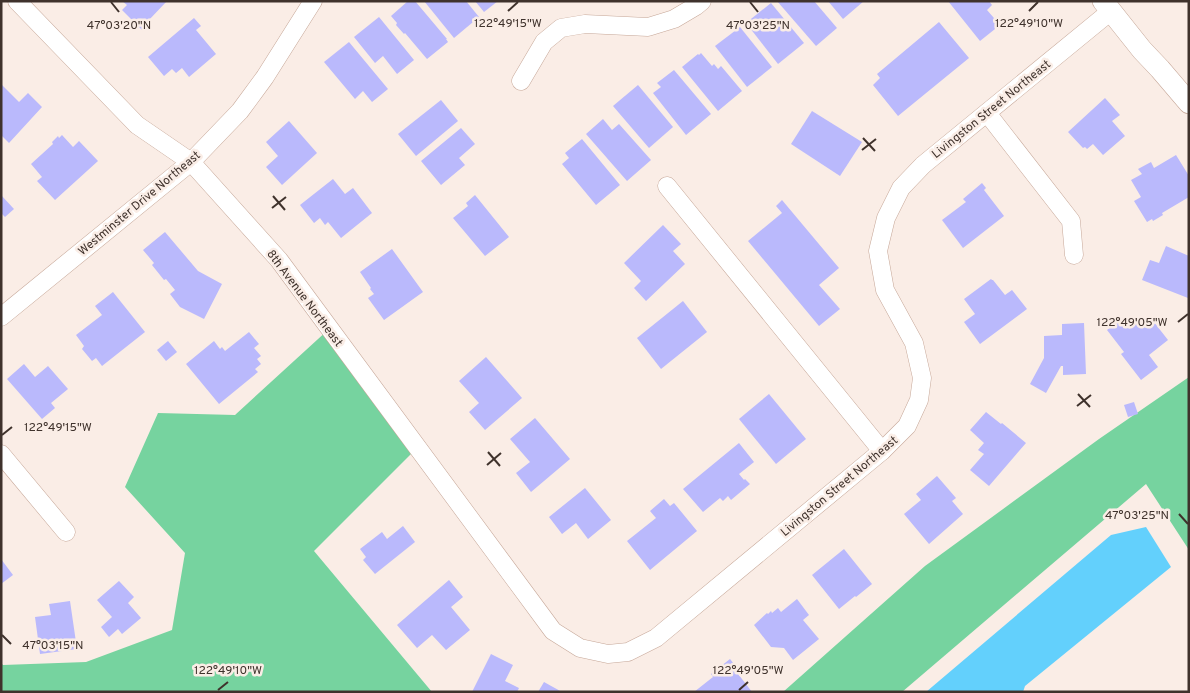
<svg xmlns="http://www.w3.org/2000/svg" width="1190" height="693" viewBox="0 0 1190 693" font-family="Overpass,sans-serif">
<rect width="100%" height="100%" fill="#faede6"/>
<g fill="#76d39f">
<path d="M329 329 417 448 314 551 432 692H1V663L3 665 86 662 172 630 185 553 125 487 158 413 235 415Z"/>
<path d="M1189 377V550L1146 484 902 692H783L925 566 1099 439Z"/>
</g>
<path fill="#63d0fc" d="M1146 527 1171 567 1025 686 1023 692H926L1111 535Z"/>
<g fill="#bab9fc">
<path d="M122 1H167L148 21 150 23 143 31 122 10 127 5Z"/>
<path d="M408 1H415L447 39H446L448 42 427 59 405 33 404 34 396 25 397 23 391 16Z"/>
<path d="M424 1H466L479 17 454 38Z"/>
<path d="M475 1H498L484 12Z"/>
<path d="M777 1H814L837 28 816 46Z"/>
<path d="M828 1H864L843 19Z"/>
<path d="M948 1H989L992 5 987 10 1000 25 980 41Z"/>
<path d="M771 3 804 43 778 64 746 23Z"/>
<path d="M379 17 414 60 397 74 383 56 375 63 354 37Z"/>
<path d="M194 18 201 26 196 30 216 54 189 77 182 68 176 73 172 69 164 76 148 57Z"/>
<path d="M939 22 969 58 898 116 873 85 880 78 877 74Z"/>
<path d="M740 27 772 67 747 87 715 46Z"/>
<path d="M349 42 388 89 372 102 363 91 355 99 324 62Z"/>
<path d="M701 53 712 66 714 64 718 69 721 66 742 91 718 111 682 67 698 54 699 55Z"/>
<path d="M674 70 711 114 686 135 653 93 661 87 657 83Z"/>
<path d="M1 84 19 102 28 93 42 107 9 143 1 135Z"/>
<path d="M638 85 673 127 649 148 613 106Z"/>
<path d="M1105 98 1120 115 1112 121 1125 136 1103 155 1093 144 1087 149 1085 147 1083 148 1068 132Z"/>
<path d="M441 100 458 121 416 156 398 134Z"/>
<path d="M812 111 862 142 840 176 791 144Z"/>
<path d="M603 119 612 130 619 124 651 160 627 181 586 134Z"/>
<path d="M289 121 317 153 282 185 266 167 278 156 266 142Z"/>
<path d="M461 128 475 144 459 158 465 165 441 185 421 161Z"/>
<path d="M62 135 73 147 79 141 98 161 55 200 37 181 42 177 31 164 53 144 52 142 58 136 59 138Z"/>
<path d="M582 139 620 185 596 205 562 164 569 158 565 153Z"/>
<path d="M1176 155 1189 176V197L1162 213 1163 215 1153 221 1152 219 1147 222 1134 201 1141 197 1131 180 1142 174 1138 169 1151 162 1154 168Z"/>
<path d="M333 179 345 194 353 188 372 213 341 238 328 222 325 225 320 218 314 223 300 205Z"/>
<path d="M982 183 986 188 984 190 1004 216 963 248 942 220 966 202 963 199Z"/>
<path d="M1 195 14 209 5 217 1 213Z"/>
<path d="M475 195 509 237 485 256 453 218 468 206 466 203Z"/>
<path d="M782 200 839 268 819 285 840 309 819 326 748 241 782 213 776 206Z"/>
<path d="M663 225 681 244 673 251 685 264 646 301 634 288 641 281 624 263Z"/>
<path d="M165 232 198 271 222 284 204 319 180 307 170 294 175 290 166 279 164 280 152 265 154 263 143 250Z"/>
<path d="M1166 246 1189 256V295L1188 298 1142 280 1150 260 1159 263Z"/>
<path d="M392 249 423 292 384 320 368 298 374 294 370 289 371 288 360 272Z"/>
<path d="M991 279 992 280H993L1005 295 1012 290 1027 309 980 344 964 322 975 314 964 299Z"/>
<path d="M113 292 145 332 102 366 96 358 92 361 82 349 84 346 76 335 102 315 95 306Z"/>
<path d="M683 301 707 332 661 369 637 338Z"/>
<path d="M1125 316 1130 323 1135 319 1140 324 1150 317 1168 340 1149 355 1158 367 1141 380 1121 354 1124 352 1107 330Z"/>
<path d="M1084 323 1086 374 1063 375V366H1061L1046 393 1030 384 1044 358V336L1062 335V324Z"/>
<path d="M249 332 259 344 254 348 261 356 257 359 261 364 255 369 258 372 219 404 186 364 214 341 220 349 222 347 225 351Z"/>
<path d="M168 341 177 352 166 361 157 350Z"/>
<path d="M486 357 522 398 485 430 469 412 479 403 459 381Z"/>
<path d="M24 364 35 377 48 366 68 389 51 403 55 408 42 419 7 379Z"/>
<path d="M769 394 806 439 776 464 739 419Z"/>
<path d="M1134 402 1138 414 1128 417 1124 405Z"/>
<path d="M986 412 1001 424 1002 423 1026 443 989 486 970 470 984 454 978 450 984 443 970 430Z"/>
<path d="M535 418 570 459 531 492 516 473 530 462 510 439Z"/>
<path d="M739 443 754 462 739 474 744 480 745 479 750 484 731 500 728 496 723 501 720 498 703 512 683 489Z"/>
<path d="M937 476 956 498 952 501 963 514 929 544 904 514 921 500 916 494Z"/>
<path d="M585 488 611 520 588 539 576 523 562 534 549 517Z"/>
<path d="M664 499 670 506 674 503 697 531 650 570 627 541 656 518 650 511Z"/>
<path d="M403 526 415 542 375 574 363 560 366 557 360 549 382 532 387 539Z"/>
<path d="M844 549 872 584 856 597 855 596 839 609 812 575Z"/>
<path d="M1 559 13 575 1 584Z"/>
<path d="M449 580 463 597 451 607 470 630 446 650 432 635 417 648 397 625Z"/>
<path d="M119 581 134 597 128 603 141 618 122 634 118 629 109 637 101 627 112 617 97 600Z"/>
<path d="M797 599 809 615 803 620 819 639 793 660 784 648 771 647 754 625 767 613 768 614 771 611 772 613 778 608 781 612Z"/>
<path d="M70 601 77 649 40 654 35 617 51 615 49 604Z"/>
<path d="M491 654 513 665 505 681 519 688 517 692H472Z"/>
<path d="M730 659 734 664 732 666 752 692H694L713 677 711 674Z"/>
<path d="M544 682 562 692H538Z"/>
</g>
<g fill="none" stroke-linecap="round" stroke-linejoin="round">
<g stroke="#c6a798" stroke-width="19">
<g id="minor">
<path d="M17 1 137 125 191 162 279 260 553 631 580 648 608 654 628 652 656 638 882 451 907 426 919 400 922 378 914 343 885 290 878 251 886 218 901 188 923 165 1111 11"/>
<path d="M521 81 544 42 561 28 585 24 648 27 674 19 696 6 702 1"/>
<path d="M987 113 1071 221 1074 255"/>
<path d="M667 186 882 451"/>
<path d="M1 317 191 162 240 111 265 77 313 1"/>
<path d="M1 454 66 532"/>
</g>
</g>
<g stroke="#c6a798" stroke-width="22">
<path id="tertiary" d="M1103 1 1142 50 1160 69 1189 103"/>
</g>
<use href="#minor" stroke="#fff" stroke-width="18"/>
<use href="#tertiary" stroke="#fff" stroke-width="21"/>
</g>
<path fill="none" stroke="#3f322c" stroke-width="2" d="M111 2 119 12M750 2 758 12M508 11 518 2M1029 11 1038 2M863 138 875 151M862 150 876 139M273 196 285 210M272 208 286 197M1178 322 1188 314M1078 394 1090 407M1077 406 1091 395M2 435 12 427M488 452 500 466M487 465 501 453M1179 514 1188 524M2 635 11 644M218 690 228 682M739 690 748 682"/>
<g text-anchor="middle" stroke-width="5" stroke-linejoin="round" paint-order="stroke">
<g font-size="12" fill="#3f322c" stroke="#faede6">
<text transform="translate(991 109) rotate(-39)" y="4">Livingston Street Northeast</text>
<text transform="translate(139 203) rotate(-40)" y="4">Westminster Drive Northeast</text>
<text transform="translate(305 298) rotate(53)" y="4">8th Avenue Northeast</text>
<text transform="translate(839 486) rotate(-40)" y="4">Livingston Street Northeast</text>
</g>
</g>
<g font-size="12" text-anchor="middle" fill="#3f322c" stroke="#faede6" stroke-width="5" stroke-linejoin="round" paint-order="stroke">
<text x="508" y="27">122°49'15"W</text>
<text x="1029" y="27">122°49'10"W</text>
<text x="119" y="29">47°03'20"N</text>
<text x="758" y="29">47°03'25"N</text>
<text x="1132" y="326">122°49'05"W</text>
<text x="58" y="431">122°49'15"W</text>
<text x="1137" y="519">47°03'25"N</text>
<text x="53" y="649">47°03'15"N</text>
<text x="228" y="674">122°49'10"W</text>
<text x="748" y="674">122°49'05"W</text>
</g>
<rect width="1190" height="693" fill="none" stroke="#3f322c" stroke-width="5"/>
</svg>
